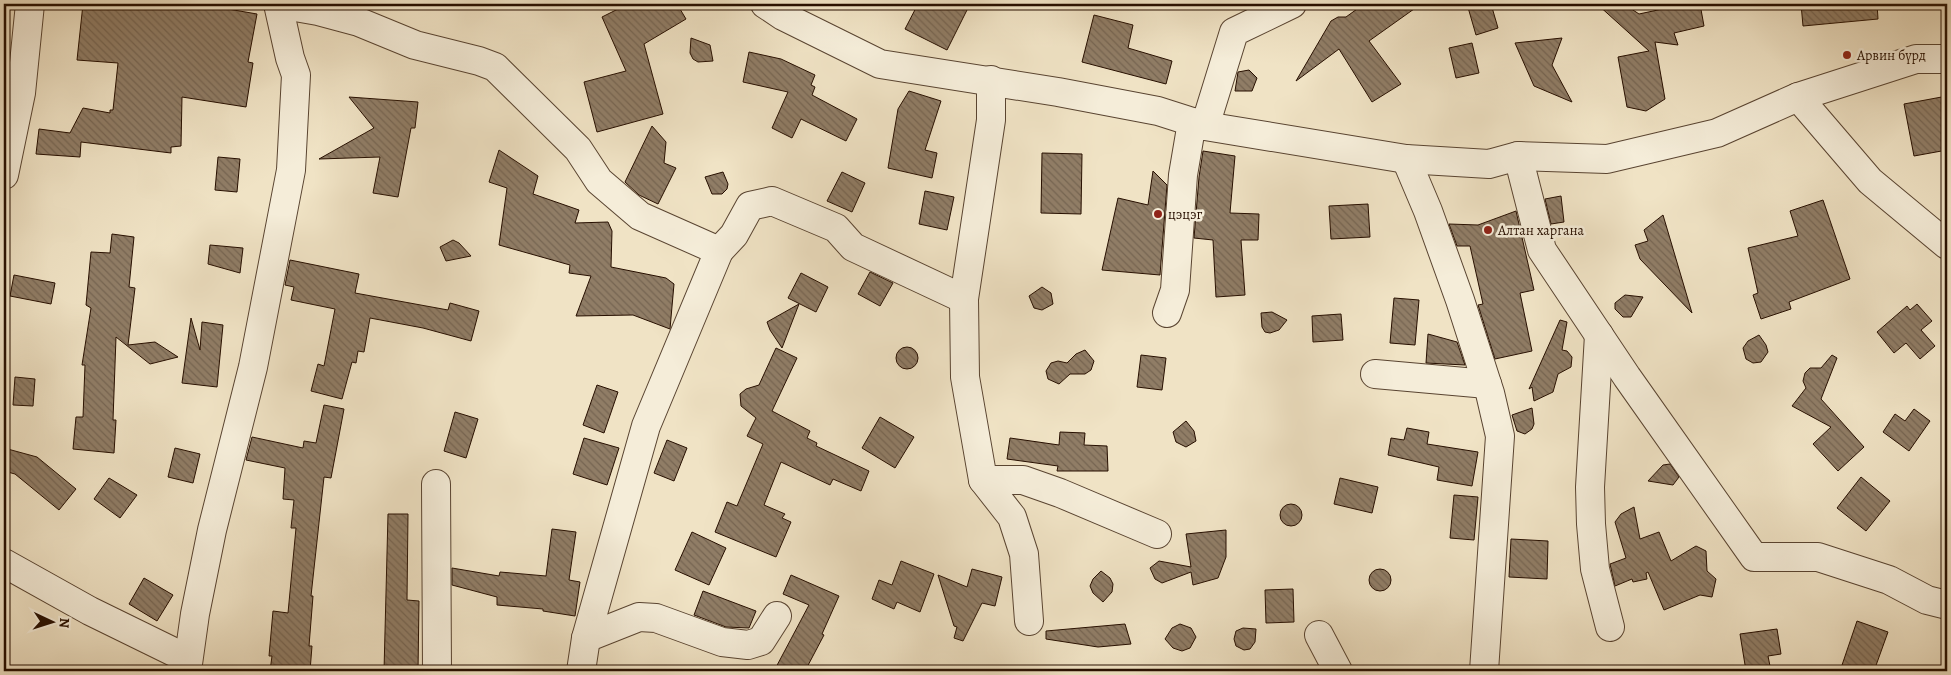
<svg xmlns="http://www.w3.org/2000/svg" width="1951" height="675" viewBox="0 0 1951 675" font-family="Alegreya,serif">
<defs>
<pattern id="building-back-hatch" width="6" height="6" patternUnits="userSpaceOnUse" patternTransform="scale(1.25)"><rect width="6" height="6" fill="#907d66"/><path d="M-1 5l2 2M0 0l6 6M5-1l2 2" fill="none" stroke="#766552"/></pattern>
</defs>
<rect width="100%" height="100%" fill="#f0e3c5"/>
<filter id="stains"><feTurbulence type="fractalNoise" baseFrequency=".004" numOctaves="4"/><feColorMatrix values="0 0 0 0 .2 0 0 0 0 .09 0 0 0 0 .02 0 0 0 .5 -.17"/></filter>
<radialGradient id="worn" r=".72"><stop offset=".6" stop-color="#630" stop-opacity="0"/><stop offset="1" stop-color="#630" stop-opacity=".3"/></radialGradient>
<g fill="url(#building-back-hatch)" stroke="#270f00">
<path d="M83 4H199L257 14 248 62 253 63 246 107 182 97 181 146 171 147V153L81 142 80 157 36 154 39 129 70 133 83 108 110 113V110H113L118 63 77 60Z"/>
<path d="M628 4H677L686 19 644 44 663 114 597 132 584 82 626 71 602 17Z"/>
<path d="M918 4H970L947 50 905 29Z"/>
<path d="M1364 4H1421L1369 41 1401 84 1372 102 1339 49 1296 81 1331 21 1338 17H1346Z"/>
<path d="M1467 4H1491L1498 28 1476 35Z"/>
<path d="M1597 4H1624L1639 14 1686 4H1700L1704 26 1674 33 1678 45 1655 42 1665 99 1646 111 1627 107 1618 57 1649 51Z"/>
<path d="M1801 4H1877L1878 19 1803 26Z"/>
<path d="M1094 15 1133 25 1128 48 1172 61 1166 84 1082 62Z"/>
<path d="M691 38 710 45 713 61 698 62 693 59 690 53Z"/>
<path d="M1562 38 1552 65 1572 102 1534 86 1515 43Z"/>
<path d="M1472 43 1479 73 1456 78 1449 48Z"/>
<path d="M749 52 781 59 815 75 811 85 815 87 812 95 857 119 846 141 801 119 792 138 772 128 788 92 743 82Z"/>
<path d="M1249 70 1257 78 1252 91H1235L1238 72Z"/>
<path d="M909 91 941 101 925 150 937 153 932 178 888 168 898 109Z"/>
<path d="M1947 96V150L1914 156 1904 104Z"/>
<path d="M349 97 418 102 415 128H411L398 197 373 193 380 157 319 159 374 128Z"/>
<path d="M652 126 666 142 664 163 676 168 658 204 639 195 625 182Z"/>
<path d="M499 150 538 176 533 194 579 210 575 223 608 222 612 231 611 267 666 278 674 284 670 329 633 315 576 316 591 276 569 273 570 265 499 245 507 188 489 182Z"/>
<path d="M1203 151 1235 156 1230 213 1259 214 1258 240H1241L1245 295 1216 297 1213 240 1194 238 1199 177Z"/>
<path d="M1042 153 1082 154 1081 214 1041 213Z"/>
<path d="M218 157 240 159 237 192 215 190Z"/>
<path d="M1153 171 1167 185 1160 275 1102 270 1118 198 1148 205Z"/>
<path d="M723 172 728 184 727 189 722 194H712L705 177Z"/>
<path d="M842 172 865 183 852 212 827 201Z"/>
<path d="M925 191 954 197 947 230 919 224Z"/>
<path d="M1561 196 1564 222 1551 224 1545 199Z"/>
<path d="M1823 200 1850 279 1789 302 1791 309 1761 319 1753 295 1758 293 1748 248 1798 236 1790 211Z"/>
<path d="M1368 204 1370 237 1331 239 1329 206Z"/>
<path d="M1516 211 1534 290 1520 293 1532 351 1495 359 1478 305 1483 304 1470 246H1457L1449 224 1478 225Z"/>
<path d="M1663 215 1692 313 1640 259 1635 245 1648 241 1644 230Z"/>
<path d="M112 234 134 237 129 287 135 288 128 345 155 342 178 357 150 364 116 337 113 420H116L114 453 73 449 76 417H83L85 365H82L91 308 86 305 91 252 110 253Z"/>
<path d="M453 240 459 243 471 256 446 261 440 247Z"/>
<path d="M210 245 243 248 240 273 208 264Z"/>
<path d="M290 260 359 274 355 293 448 310 450 303 479 311 471 341 423 328 370 318 364 352 358 351 356 363 352 362 342 399 311 391 318 364 324 366 335 309 291 300 294 287 285 285Z"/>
<path d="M870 272 893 283 880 306 858 294Z"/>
<path d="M801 273 828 287 816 312 788 298Z"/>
<path d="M14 275 55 283 51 304 10 296Z"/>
<path d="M1042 287 1051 293 1053 304 1042 310 1034 308 1029 296Z"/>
<path d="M1625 295 1643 297 1631 317H1623L1615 309V303Z"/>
<path d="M1394 298 1419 300 1415 345 1390 343Z"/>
<path d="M799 304 782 348 770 330 767 322Z"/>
<path d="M1917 304 1932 321 1921 330 1935 346 1920 359 1906 343 1894 353 1877 332 1907 306 1910 310Z"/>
<path d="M1272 312 1287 320 1279 330 1270 333 1265 332 1262 327 1261 313Z"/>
<path d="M1341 314 1343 340 1313 342 1312 316Z"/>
<path d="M191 318 200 350 202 322 223 325 217 387 182 383Z"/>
<path d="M1560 320 1567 322 1562 350 1567 351 1572 357 1571 367 1558 374 1553 392 1534 401 1532 387 1529 389Z"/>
<path d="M1428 334 1457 342 1465 365 1426 363Z"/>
<path d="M1759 335 1766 345 1768 352 1761 362 1753 363 1746 359 1743 348 1748 341Z"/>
<circle cx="907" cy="358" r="11"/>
<path d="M776 348 797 358 772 411 810 431 807 438 817 443 816 446 869 471 861 491 833 479 830 485 781 462 764 505 785 514 782 518 791 522 776 557 715 532 727 502 737 506 763 444 747 436 756 418 741 406 740 394 746 389 759 385Z"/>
<path d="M1085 350 1094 361 1091 370 1085 374H1070L1059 384 1048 379 1046 371 1051 363 1058 361 1067 363 1076 354Z"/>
<path d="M1141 355 1166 358 1162 390 1137 387Z"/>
<path d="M1832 355 1837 358 1821 399 1864 447 1838 471 1813 444 1831 427 1792 406 1806 388 1803 381 1805 373 1810 368H1821Z"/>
<path d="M15 377 35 379 33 406 13 405Z"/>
<path d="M597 385 618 392 604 433 583 425Z"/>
<path d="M324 405 344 409 331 478 324 477 311 596H313L309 646H312L310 671H270L272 656H269L273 611 288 613 296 528H291L294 500 283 499 285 468 246 460 252 437 303 448 304 441 316 443Z"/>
<path d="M1532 408 1534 424 1532 429 1525 434 1517 431 1512 415Z"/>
<path d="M1914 409 1930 421 1909 451 1883 432 1895 414 1905 421Z"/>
<path d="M455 412 478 419 466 458 444 451Z"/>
<path d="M880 417 914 437 895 468 862 448Z"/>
<path d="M1186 421 1194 431 1196 441 1186 447 1176 442 1173 432Z"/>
<path d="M1407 428 1429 432 1427 444 1478 452 1472 486 1437 480 1439 467 1388 455 1391 438 1404 440Z"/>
<path d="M1060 432 1085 433 1084 445 1107 446 1108 471H1057L1058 466 1007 459 1010 438 1059 445Z"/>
<path d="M584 438 619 448 607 485 573 474Z"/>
<path d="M667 440 687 448 674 481 654 473Z"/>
<path d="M4 448 37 457 76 489 59 510 15 474 4 471Z"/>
<path d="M175 448 200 454 193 483 168 477Z"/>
<path d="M1670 464 1679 477 1673 485 1648 481 1663 465Z"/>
<path d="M1861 477 1890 501 1866 531 1837 508Z"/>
<path d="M109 478 137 495 120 518 94 499Z"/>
<path d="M1340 478 1378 487 1372 513 1334 504Z"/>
<path d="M1454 495 1478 497 1474 540 1450 538Z"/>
<circle cx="1291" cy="515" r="11"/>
<path d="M1634 507 1640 539 1659 532 1671 561 1696 546 1706 551 1707 571 1716 579 1712 597 1700 595 1664 610 1648 572 1646 573 1647 579 1633 582 1632 579 1615 586 1610 564 1626 558 1615 522 1621 514Z"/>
<path d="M388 514H408L407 600 419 601 418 671H384Z"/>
<path d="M552 529 576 532 569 580 580 582 575 616 543 611V609L497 605V597L452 585V568L499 576 500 572 546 576Z"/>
<path d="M1226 530V557L1218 578 1193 585 1191 572 1162 583 1155 579 1150 568 1159 561 1191 567 1186 534Z"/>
<path d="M692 532 726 548 709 585 675 570Z"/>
<path d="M1511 539 1548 541 1547 579 1509 577Z"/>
<path d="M901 561 934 574 920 612 897 602 894 609 872 599 879 580 892 585Z"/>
<circle cx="1380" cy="580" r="11"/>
<path d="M972 569 1002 577 995 606 982 603 963 641 954 638 957 627 954 626 938 575 967 587Z"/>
<path d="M1101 571 1110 578 1113 584 1112 592 1103 602 1093 593 1090 586 1093 579Z"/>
<path d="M791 575 839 596 822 634 824 635 805 671H774L809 605 783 594Z"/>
<path d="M144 578 173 595 157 621 129 604Z"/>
<path d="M1293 589 1294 622 1266 623 1265 590Z"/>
<path d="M703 591 756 611 749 628 726 627 694 615Z"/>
<path d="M1857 621 1888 632 1874 671H1840Z"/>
<path d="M1125 624 1131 644 1098 647 1046 639V631Z"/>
<path d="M1180 624 1191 628 1196 637 1190 648 1182 651 1173 648 1165 639 1172 628Z"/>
<path d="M1243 628 1256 629 1255 642 1250 649 1244 650 1236 646 1234 639 1236 631Z"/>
<path d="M1777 629 1781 654 1768 656 1771 671H1746L1740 634Z"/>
</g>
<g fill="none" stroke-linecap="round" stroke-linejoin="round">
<g stroke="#594431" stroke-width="30">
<g id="minor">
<path d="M278 4 318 11 359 22 415 45 479 61 495 67 578 149 599 181 640 216 719 251 646 426 586 638 581 671"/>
<path d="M765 4 783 16 880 64 1058 92 1158 111 1205 126 1406 159 1489 164 1518 156 1607 159 1717 133 1798 97 1916 59H1947"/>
<path d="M991 80V120L964 299 965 377 983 480 1012 517 1024 554 1029 621"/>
<path d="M1798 97 1870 181 1947 245"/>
<path d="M1205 126 1234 32 1292 4"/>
<path d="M1518 156 1542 250 1627 377 1754 557H1818L1889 580 1927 600 1947 605"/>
<path d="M1406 159 1428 211 1460 300 1490 393 1500 436 1484 671"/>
<path d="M4 175 21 93 30 4"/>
<path d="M719 251 734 235 750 206 772 201 836 228 853 247 964 299"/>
<path d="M1167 313 1175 290 1183 175 1192 122"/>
<path d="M1599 335 1590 487 1591 524 1595 569 1610 627"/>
<path d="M1375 374 1487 384"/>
<path d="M983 480H1023L1060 493 1157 534"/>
<path d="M436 484 437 671"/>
<path d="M4 563 90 611 188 659"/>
<path d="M1319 635 1338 671"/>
<path d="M586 638 639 617 656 618 722 642 748 645 761 641 777 616"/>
<path d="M187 671 195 614 212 530 253 367 291 170 296 75 290 58 278 4"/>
</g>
</g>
<use href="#minor" stroke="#f5edd9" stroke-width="28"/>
</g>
<g fill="#8f2418" stroke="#f5edd9" stroke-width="2">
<circle cx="1847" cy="55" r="5"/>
<circle cx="1158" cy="214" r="5"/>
<circle cx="1488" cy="230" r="5"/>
</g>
<g text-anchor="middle" stroke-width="5" stroke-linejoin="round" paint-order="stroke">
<g font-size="14" fill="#270f00" stroke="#f5edd9" text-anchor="start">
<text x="1857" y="60">Арвин бүрд</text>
<text x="1168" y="219">цэцэг</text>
<text x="1498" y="235">Алтан харгана</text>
</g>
</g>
<rect width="1951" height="675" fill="none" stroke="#f0e3c5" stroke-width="20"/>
<rect x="5" y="5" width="1941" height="665" fill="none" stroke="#270f00" stroke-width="2.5"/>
<rect x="10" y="10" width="1931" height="655" fill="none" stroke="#270f00"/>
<g transform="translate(52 622) rotate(94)" stroke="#f5edd9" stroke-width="4" paint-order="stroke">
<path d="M0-4L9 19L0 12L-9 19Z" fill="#270f00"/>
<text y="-8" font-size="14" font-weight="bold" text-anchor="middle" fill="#270f00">N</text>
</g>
<rect width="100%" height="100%" filter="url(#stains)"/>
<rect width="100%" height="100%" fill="url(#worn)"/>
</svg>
